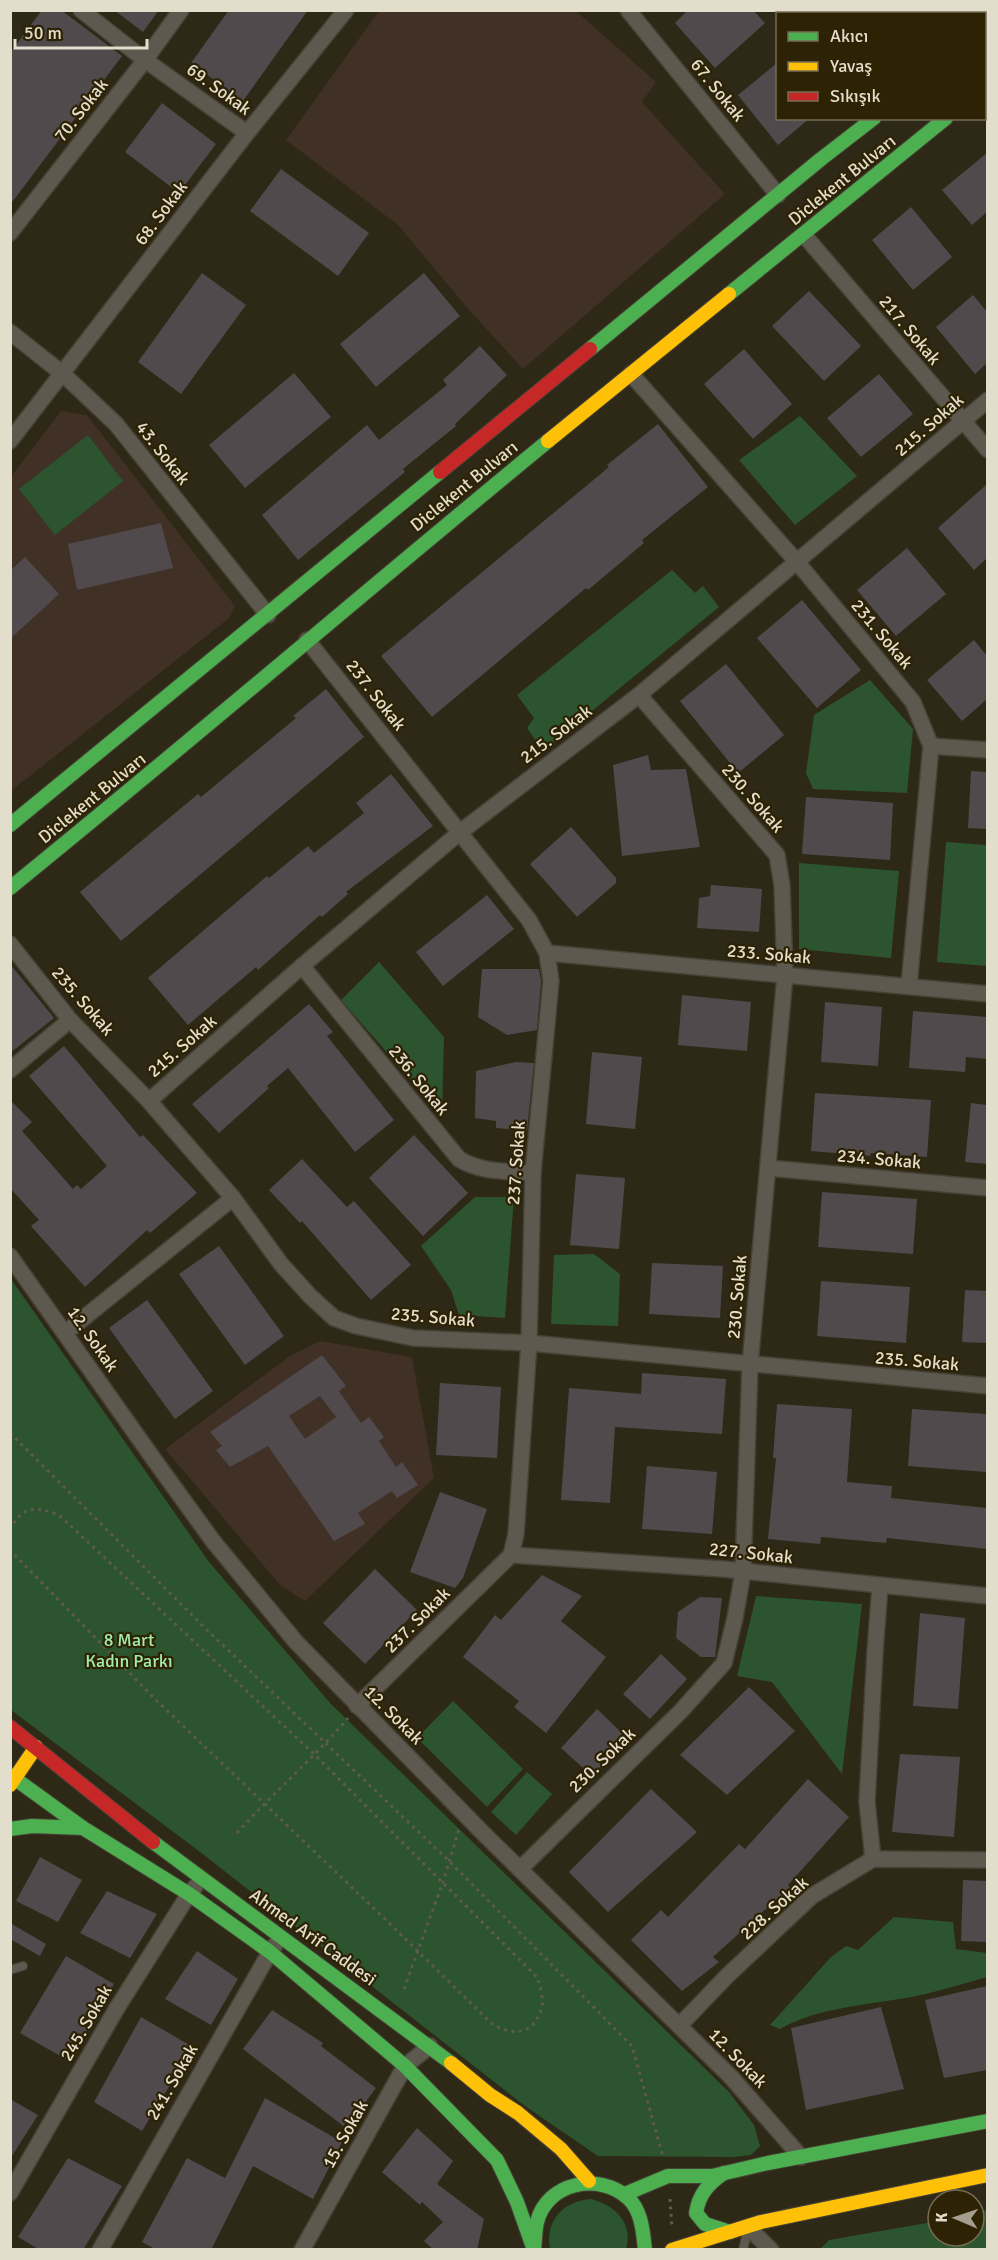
<svg xmlns="http://www.w3.org/2000/svg" width="998" height="2260" viewBox="0 0 998 2260" font-family="Signika,sans-serif">
<rect width="100%" height="100%" fill="#2e2817"/>
<g fill="#403026">
<path d="M379 11H576L656 82 642 102 725 194 523 369 469 310 398 225 286 140Z"/>
<path d="M61 411 87 415 235 606 228 619 11 791 10 478Z"/>
<path d="M320 1341 412 1357 434 1478 305 1601 280 1585 165 1449 290 1356Z"/>
</g>
<g fill="#2c542f">
<path d="M800 416 857 476 795 525 739 460Z"/>
<path d="M88 435 123 481 55 535 19 489Z"/>
<path d="M672 570 695 593 703 586 719 607 543 751 527 728 534 718 517 695Z"/>
<path d="M870 680 913 729 907 793 813 789 806 773 814 715Z"/>
<path d="M946 842 987 845V966L937 962Z"/>
<path d="M799 863 899 871 891 958 799 949Z"/>
<path d="M379 962 444 1037 442 1115 341 1000Z"/>
<path d="M475 1197H514L505 1318 459 1315 451 1290 421 1246Z"/>
<path d="M594 1254 620 1274 618 1326 551 1324 554 1255Z"/>
<path d="M11 1279 209 1562 331 1704 729 2092 754 2125 760 2146 751 2155 734 2157 598 2156 525 2106 204 1855 11 1710Z"/>
<path d="M756 1596 862 1604 842 1774 772 1682 737 1676Z"/>
<path d="M453 1701 523 1769 487 1807 417 1738Z"/>
<path d="M527 1772 552 1794 516 1835 491 1812Z"/>
<path d="M894 1917 953 1922 956 1949 987 1953V1977C962 1984 937 1992 911 1997 868 2005 819 2007 780 2029L770 2025 831 1957 846 1946 858 1950Z"/>
<path d="M590 2199C614 2204 634 2223 626 2249H550C545 2221 562 2202 590 2199Z"/>
<path d="M987 2210V2249H820L829 2240 938 2221V2236H974V2213Z"/>
</g>
<g fill="#504a4c" fill-rule="evenodd">
<path d="M42 10H61L122 56 10 205V53Z"/>
<path d="M114 10H159L143 32Z"/>
<path d="M229 10H308L243 101 191 63Z"/>
<path d="M688 10H753L765 23 715 68 675 23Z"/>
<path d="M777 63V118H810L778 145 738 95Z"/>
<path d="M162 103 216 144 179 193 125 152Z"/>
<path d="M987 153V212L972 225 942 190Z"/>
<path d="M281 169 369 233 338 276 250 211Z"/>
<path d="M911 207 952 257 913 290 872 240Z"/>
<path d="M202 273 246 305 181 394 138 362Z"/>
<path d="M424 273 460 316 376 387 340 344Z"/>
<path d="M809 291 861 346 824 381 772 326Z"/>
<path d="M973 295 987 312V363L975 374 936 327Z"/>
<path d="M480 346 507 375 455 424 456 426 403 469 405 472 298 560 262 515 367 425 379 440 447 385 443 380Z"/>
<path d="M744 349 792 404 753 439 704 384Z"/>
<path d="M294 373 331 417 245 488 209 445Z"/>
<path d="M879 374 913 414 861 457 827 418Z"/>
<path d="M658 424 708 487 642 540 644 543 588 590 586 588 432 717 381 656 609 467 607 465Z"/>
<path d="M987 484V558L974 570 938 528Z"/>
<path d="M161 523 173 568 77 590 68 544Z"/>
<path d="M907 548 946 594 896 636 857 590Z"/>
<path d="M25 557 59 594 10 639V571Z"/>
<path d="M802 600 861 670 817 708 757 638Z"/>
<path d="M974 640 987 656V699L962 721 927 680Z"/>
<path d="M726 664 784 735 738 773 680 701Z"/>
<path d="M326 689 364 737 121 941 80 892 198 794 201 797 296 718 293 716Z"/>
<path d="M648 755 651 770 686 769 700 847 622 856 613 765Z"/>
<path d="M971 771 987 772V829L968 828Z"/>
<path d="M391 774 433 826 346 892 348 894 322 917 320 915 258 970 256 967 188 1025 148 978 267 876 269 878 308 846 314 853 364 813 356 803Z"/>
<path d="M806 797 893 803 890 860 802 854Z"/>
<path d="M571 827 616 878V883L577 917 530 864Z"/>
<path d="M711 885 762 889 759 932 697 928 699 898 710 896Z"/>
<path d="M487 895 514 929 443 986 416 952Z"/>
<path d="M10 964 54 1018 10 1053Z"/>
<path d="M482 969H539L541 981 537 1030 507 1035 478 1017Z"/>
<path d="M682 995 751 1002 747 1051 678 1045Z"/>
<path d="M825 1002 882 1007 878 1066 821 1062Z"/>
<path d="M309 1004 333 1032 327 1036 394 1120 355 1152 288 1068 267 1086 269 1088 219 1133 192 1104Z"/>
<path d="M913 1011 987 1017V1059L966 1057 965 1072 909 1068Z"/>
<path d="M64 1046 140 1137 143 1135 197 1193 150 1233 147 1230 85 1287 31 1226 39 1220 10 1188V1100L32 1122 22 1131 73 1189 77 1185 81 1189 107 1166 29 1076Z"/>
<path d="M592 1052 642 1057 635 1129 586 1124Z"/>
<path d="M516 1062 534 1063 527 1131 496 1128V1121L475 1118 476 1071Z"/>
<path d="M815 1093 931 1100 927 1157 871 1153 870 1156 811 1151Z"/>
<path d="M971 1103 987 1105V1164L965 1162Z"/>
<path d="M414 1135 468 1193 423 1236 369 1178Z"/>
<path d="M302 1159 347 1207 354 1201 411 1265 371 1300 302 1221 300 1223 269 1190Z"/>
<path d="M576 1174 625 1178 619 1249 570 1245Z"/>
<path d="M822 1192 917 1199 913 1254 818 1247Z"/>
<path d="M219 1246 284 1336 245 1365 179 1274Z"/>
<path d="M652 1263 723 1266 720 1318 649 1314Z"/>
<path d="M821 1281 910 1287 906 1343 817 1336Z"/>
<path d="M965 1290 987 1291V1343L962 1342Z"/>
<path d="M147 1300 213 1391 175 1419 109 1328Z"/>
<path d="M322 1355 346 1386 339 1391 361 1423 369 1417 384 1437 379 1441 396 1467 402 1462 418 1485 397 1498 392 1491 358 1513 365 1524 334 1541 268 1446 230 1467 216 1450 222 1446 210 1432ZM320 1396 336 1417 305 1439 289 1416Z"/>
<path d="M642 1373 726 1379 722 1434 615 1427 610 1503 561 1500 569 1388 641 1394Z"/>
<path d="M440 1383 501 1387 497 1458 436 1455Z"/>
<path d="M777 1404 852 1409 847 1482 892 1486 891 1498 987 1508V1549L887 1538 886 1543 821 1537 820 1544 768 1539 776 1458H773Z"/>
<path d="M912 1409 987 1414V1472L908 1466Z"/>
<path d="M647 1466 717 1472 712 1534 642 1529Z"/>
<path d="M440 1492 487 1509 463 1578 455 1588 410 1572Z"/>
<path d="M375 1569 417 1610 365 1664 323 1623Z"/>
<path d="M542 1575 582 1596 561 1621 606 1657 546 1733 514 1707 519 1701 463 1657 495 1615 501 1620Z"/>
<path d="M700 1597 722 1598 715 1657H701L676 1638 678 1612Z"/>
<path d="M920 1613 965 1618 958 1709 913 1706Z"/>
<path d="M661 1654 687 1679 650 1719 623 1694Z"/>
<path d="M749 1687 795 1731 727 1795 680 1755Z"/>
<path d="M597 1709 627 1738 592 1776 561 1748Z"/>
<path d="M900 1754 960 1757 954 1837 892 1832Z"/>
<path d="M808 1779 849 1817 788 1885 790 1887 713 1957 719 1962 682 1991 631 1940 661 1910 668 1917 739 1844 745 1849Z"/>
<path d="M651 1789 697 1832 608 1912 569 1872Z"/>
<path d="M40 1857 82 1880 58 1922 16 1901Z"/>
<path d="M963 1880 987 1881V1942L961 1941Z"/>
<path d="M107 1891 157 1914 130 1958 80 1933Z"/>
<path d="M10 1923 46 1944 40 1956 10 1939Z"/>
<path d="M197 1951 238 1979 211 2025 165 1999Z"/>
<path d="M66 1956 114 1984 69 2061 20 2033Z"/>
<path d="M987 1986V2070L944 2078 925 2000Z"/>
<path d="M881 2007 904 2089 806 2110 791 2028Z"/>
<path d="M272 2010 323 2043 321 2046 376 2088 346 2128 243 2049Z"/>
<path d="M141 2017 193 2047 142 2131 94 2102Z"/>
<path d="M265 2098 342 2142 313 2199 253 2166 211 2250H157L142 2242 187 2158 225 2178Z"/>
<path d="M10 2099 38 2115 10 2159Z"/>
<path d="M417 2128 453 2161 437 2184 484 2219 477 2250H434L424 2241 443 2222 422 2202 420 2205 382 2172Z"/>
<path d="M68 2158 122 2186 83 2250H40L18 2237Z"/>
</g>
<g fill="none" stroke-linecap="round" stroke-linejoin="round">
<g stroke="#474236" stroke-width="10">
<g id="lane">
<path d="M10 1970 23 1966"/>
<path d="M743 2250 747 2233"/>
</g>
</g>
<g stroke="#474236" stroke-width="18">
<g id="street">
<path d="M81 10 145 60 247 133"/>
<path d="M628 10 778 195"/>
<path d="M10 233 145 60 181 10"/>
<path d="M804 235 988 450"/>
<path d="M10 332 63 374 116 424 268 615"/>
<path d="M631 374 797 562 913 702 931 746 909 986"/>
<path d="M10 441 247 133 346 10"/>
<path d="M307 640 529 920 547 953 551 981 533 1173 529 1343 516 1534 511 1555 357 1706"/>
<path d="M931 746 988 750"/>
<path d="M10 944 70 1020 149 1101 233 1198 281 1264 310 1296 334 1318 356 1326 413 1338 529 1343 988 1386"/>
<path d="M547 953 988 994"/>
<path d="M302 966 459 1159C482 1173 507 1171 533 1173"/>
<path d="M10 1070 70 1020"/>
<path d="M149 1101 302 966 459 833 639 695 988 400"/>
<path d="M768 1168 988 1188"/>
<path d="M10 1256 155 1461 213 1541 296 1642 484 1834 731 2077 801 2157"/>
<path d="M65 1333 233 1198"/>
<path d="M511 1555 723 1569 988 1596"/>
<path d="M873 1859 867 1802 875 1652 880 1586"/>
<path d="M520 1869 681 1711 724 1663 735 1618 743 1572 750 1365 785 975 782 885 777 855 639 695"/>
<path d="M679 2026 727 1976 812 1896 873 1859 988 1860"/>
<path d="M10 2193 117 2008 189 1894 195 1887"/>
<path d="M748 2227 771 2250"/>
<path d="M100 2250 270 1952 275 1945"/>
<path d="M302 2250 405 2066 430 2046"/>
</g>
</g>
<g stroke="#474236" stroke-width="16">
<g id="fast">
<path d="M984 33 988 31"/>
<path d="M984 86 988 84"/>
<path d="M729 294 946 118"/>
<path d="M590 349 821 159 874 118"/>
<path d="M10 825 440 472"/>
<path d="M10 888C191 741 368 589 548 441"/>
<path d="M10 1775 83 1828 189 1894 270 1952 405 2066 497 2160 517 2202 534 2250"/>
<path d="M10 1829 32 1826 83 1828"/>
<path d="M153 1842 451 2063"/>
<path d="M724 2173C708 2184 699 2194 696 2213L705 2224 730 2232"/>
<path d="M625 2194 668 2176H712L768 2163 988 2121"/>
<path d="M534 2250C535 2241 535 2231 537 2222 547 2182 599 2172 628 2198 642 2211 643 2232 645 2250"/>
</g>
</g>
<g stroke="#474236" stroke-width="16">
<g id="slow">
<path d="M548 441 729 294"/>
<path d="M10 1785 36 1747"/>
<path d="M451 2063 490 2095 518 2113 561 2149 589 2181"/>
<path d="M672 2250 761 2222 988 2175"/>
</g>
</g>
<g stroke="#474236" stroke-width="16">
<g id="jam">
<path d="M440 472 590 349"/>
<path d="M10 1727 153 1842"/>
</g>
</g>
<g stroke="#5e5a4f" stroke-width="3" stroke-dasharray="3 4.5" stroke-linecap="butt">
<path d="M10 1433 206 1629 449 1861 632 2046 663 2157"/>
<path d="M10 1530C23 1505 35 1506 59 1515L315 1755 537 1977C540 1987 545 1999 541 2010 533 2036 511 2036 491 2023L387 1921 156 1700 10 1550"/>
<path d="M237 1833C273 1793 313 1759 348 1718"/>
<path d="M404 1989 443 1882 459 1829"/>
<path d="M670 2199 672 2228"/>
</g>
<use href="#lane" stroke="#5e594e" stroke-width="8"/>
<use href="#street" stroke="#5e594e" stroke-width="15"/>
<use href="#fast" stroke="#4caf50" stroke-width="14"/>
<use href="#slow" stroke="#ffc107" stroke-width="14"/>
<use href="#jam" stroke="#c62828" stroke-width="14"/>
</g>
<g text-anchor="middle" stroke-width="4.5" stroke-linejoin="round" paint-order="stroke">
<g font-size="18" fill="#e3ddcc" stroke="#2d2304">
<text transform="translate(219 89) rotate(36)" y="6">69. Sokak</text>
<text transform="translate(718 90) rotate(51)" y="6">67. Sokak</text>
<text transform="translate(81 110) rotate(-52)" y="6">70. Sokak</text>
<text transform="translate(842 180) rotate(-39)" y="6">Diclekent Bulvarı</text>
<text transform="translate(161 213) rotate(-53)" y="6">68. Sokak</text>
<text transform="translate(910 330) rotate(50)" y="6">217. Sokak</text>
<text transform="translate(929 425) rotate(-41)" y="6">215. Sokak</text>
<text transform="translate(163 453) rotate(52)" y="6">43. Sokak</text>
<text transform="translate(464 486) rotate(-39)" y="6">Diclekent Bulvarı</text>
<text transform="translate(882 634) rotate(50)" y="6">231. Sokak</text>
<text transform="translate(376 695) rotate(52)" y="6">237. Sokak</text>
<text transform="translate(556 734) rotate(-37)" y="6">215. Sokak</text>
<text transform="translate(92 798) rotate(-39)" y="6">Diclekent Bulvarı</text>
<text transform="translate(753 798) rotate(49)" y="6">230. Sokak</text>
<text transform="translate(769 954) rotate(5)" y="6">233. Sokak</text>
<text transform="translate(83 1001) rotate(49)" y="6">235. Sokak</text>
<text transform="translate(182 1046) rotate(-41)" y="6">215. Sokak</text>
<text transform="translate(419 1080) rotate(51)" y="6">236. Sokak</text>
<text transform="translate(879 1159) rotate(5)" y="6">234. Sokak</text>
<text transform="translate(516 1163) rotate(-86)" y="6">237. Sokak</text>
<text transform="translate(737 1297) rotate(-85)" y="6">230. Sokak</text>
<text transform="translate(433 1317) rotate(5)" y="6">235. Sokak</text>
<text transform="translate(93 1339) rotate(55)" y="6">12. Sokak</text>
<text transform="translate(917 1361) rotate(5)" y="6">235. Sokak</text>
<text transform="translate(751 1553) rotate(6)" y="6">227. Sokak</text>
<text transform="translate(417 1620) rotate(-45)" y="6">237. Sokak</text>
<text transform="translate(394 1715) rotate(45)" y="6">12. Sokak</text>
<text transform="translate(602 1760) rotate(-44)" y="6">230. Sokak</text>
<text transform="translate(774 1908) rotate(-42)" y="6">228. Sokak</text>
<text transform="translate(313 1937) rotate(36)" y="6">Ahmed Arif Caddesi</text>
<text transform="translate(86 2023) rotate(-60)" y="6">245. Sokak</text>
<text transform="translate(738 2058) rotate(46)" y="6">12. Sokak</text>
<text transform="translate(172 2082) rotate(-60)" y="6">241. Sokak</text>
<text transform="translate(345 2134) rotate(-61)" y="6">15. Sokak</text>
</g>
<g font-size="18" fill="#a1edaa" stroke="#2d2304">
<text x="129" y="1646">8 Mart<tspan x="129" dy="21">Kadın Parkı</tspan></text>
</g>
</g>
<rect width="998" height="2260" fill="none" stroke="#e3ddcc" stroke-width="24"/>
<rect x="776" y="12" width="210" height="108" fill="#2d2304" stroke="#766d54" stroke-width="1.5"/>
<rect x="788" y="32" width="30" height="9" fill="#4caf50" stroke="#766d54" stroke-width="1.5"/>
<text x="830" y="42" font-size="18" fill="#e3ddcc">Akıcı</text>
<rect x="788" y="62" width="30" height="9" fill="#ffc107" stroke="#766d54" stroke-width="1.5"/>
<text x="830" y="72" font-size="18" fill="#e3ddcc">Yavaş</text>
<rect x="788" y="92" width="30" height="9" fill="#c62828" stroke="#766d54" stroke-width="1.5"/>
<text x="830" y="102" font-size="18" fill="#e3ddcc">Sıkışık</text>
<g transform="translate(956 2218) rotate(272)"><circle r="28" fill="#2d2304" stroke="#766d54" stroke-width="1.5"/>
<path d="M0-4.5L10 22L0 15L-10 22Z" fill="#a49e8d"/>
<text y="-9" font-size="16" font-weight="bold" text-anchor="middle" fill="#e3ddcc">K</text>
</g>
<path d="M15 39v9h132v-9" fill="none" stroke="#e3ddcc" stroke-width="3"/>
<text x="24" y="39" font-size="18" fill="#e3ddcc" stroke="#2d2304" stroke-width="4.5" paint-order="stroke">50 m</text>
</svg>
